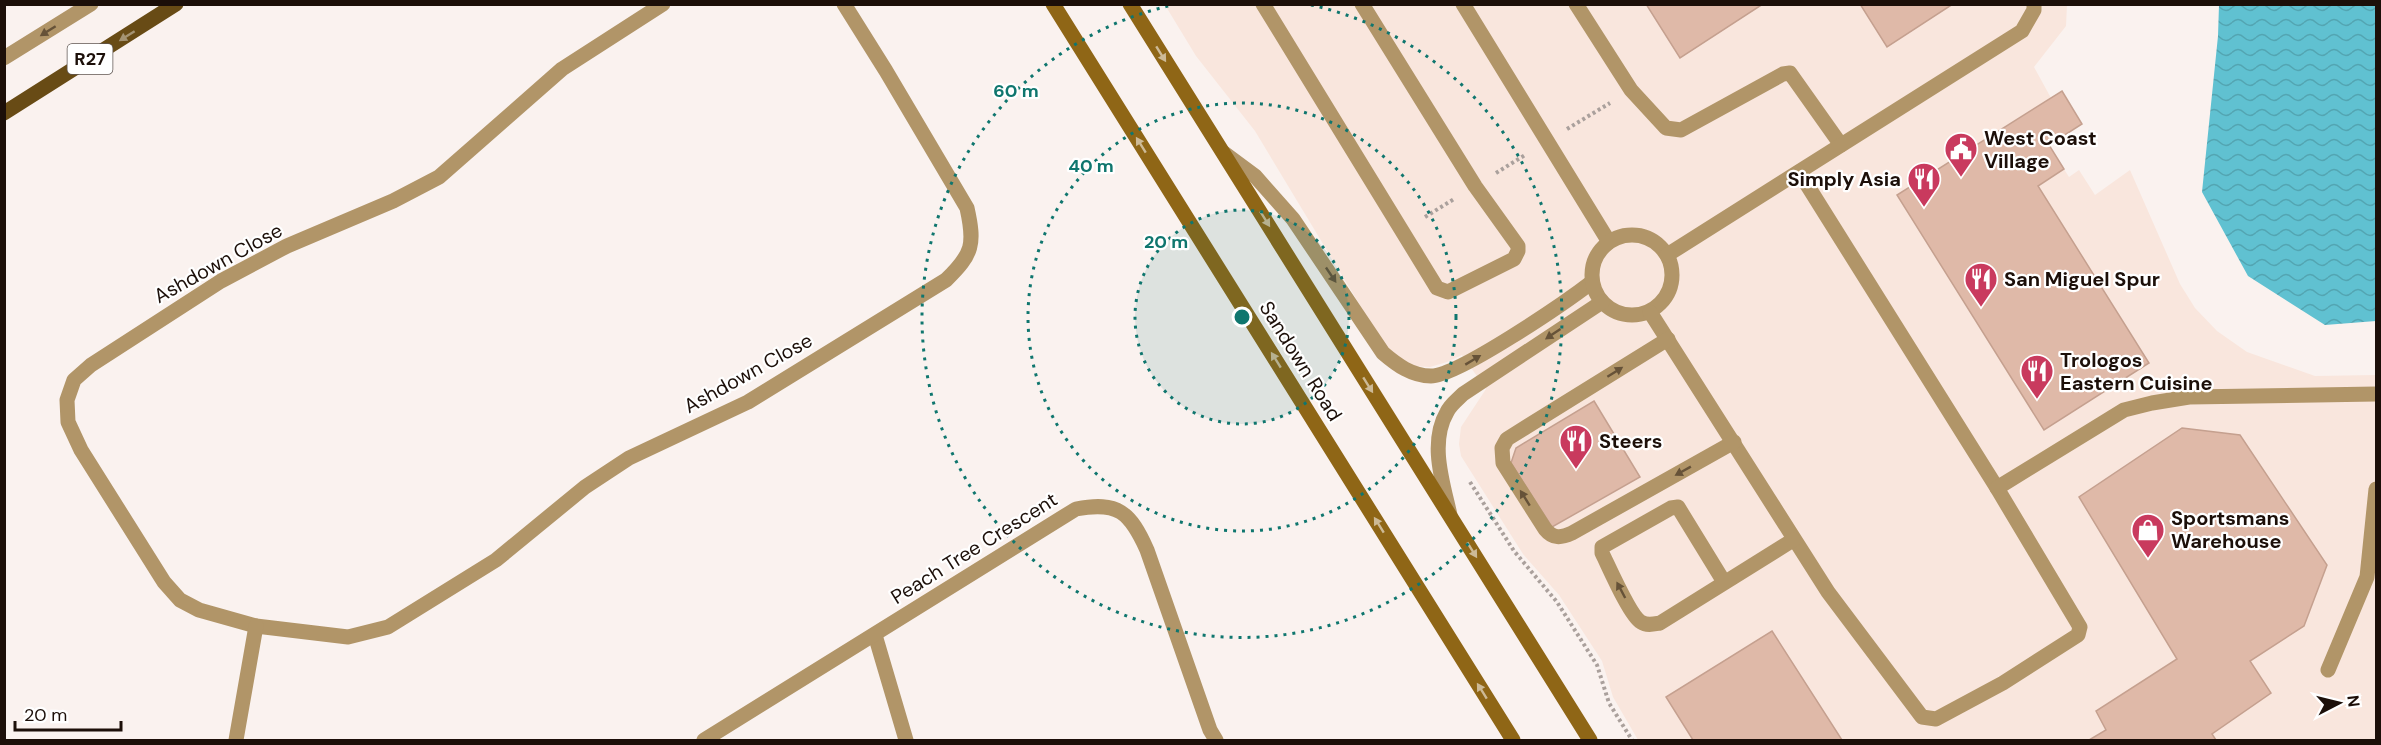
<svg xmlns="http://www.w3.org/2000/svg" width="2381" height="745" viewBox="0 0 2381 745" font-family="'DM Sans',sans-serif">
<defs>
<pattern id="water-waves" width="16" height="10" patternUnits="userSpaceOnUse" patternTransform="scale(1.5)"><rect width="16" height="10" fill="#60c1d1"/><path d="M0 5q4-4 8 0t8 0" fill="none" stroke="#53a5b2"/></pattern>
</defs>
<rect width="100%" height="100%" fill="#faf2ef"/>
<path fill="#f9e6dd" d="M1165 5H2090H2067L2066 26 2034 67 2051 98 2062 91 2082 124 2049 145 2069 177 2079 170 2095 195 2130 170 2180 284 2195 308 2217 331 2247 352 2315 376 2376 375V740H1638L1613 697 1602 661 1559 595 1523 554 1461 456 1459 444 1461 427 1486 389 1462 355 1447 362 1430 367 1411 366 1384 345 1255 131 1196 56Z"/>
<path fill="url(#water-waves)" d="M2219 5H2376V321L2325 325 2248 276 2202 192 2218 36Z"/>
<g fill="#dfb9a8" stroke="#c5a08f" stroke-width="1.5">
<path d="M1646 4H1763L1680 58Z"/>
<path d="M1860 4H1953L1887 47Z"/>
<path d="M2062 91 2082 124 2049 145 2064 169 2038 186 2149 363 2044 430 1897 195Z"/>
<path d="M1594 401 1640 477 1552 527 1511 463 1516 448Z"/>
<path d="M2182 428 2240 435 2327 565 2304 626 2250 661 2271 693 2212 734 2216 740H2089L2106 730 2096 711 2177 659 2079 497Z"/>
<path d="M1772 631 1842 740H1693L1666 697Z"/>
</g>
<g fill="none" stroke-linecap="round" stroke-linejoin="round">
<g stroke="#aaa09c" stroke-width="4" stroke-dasharray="3 3" stroke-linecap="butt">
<path d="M1567 129 1610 103"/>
<path d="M1496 173 1525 155"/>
<path d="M1425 217 1454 199"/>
<path d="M1470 482 1514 551 1557 602 1597 665 1609 703 1632 740"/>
</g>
<g stroke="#b19568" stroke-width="15">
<path d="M1263 4 1437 288 1448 292 1514 259 1518 251V246L1475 186 1362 4"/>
<path d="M1463 4 1609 242"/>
<path d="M1576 4 1631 90 1666 128 1681 130 1783 74 1790 73 1841 145"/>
<path d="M4 58 91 4"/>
<path d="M1224 153 1255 176 1293 219 1383 353C1397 365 1412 376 1431 376 1458 376 1566 302 1592 282"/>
<circle cx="1632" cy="275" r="40"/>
<path d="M1667 255 2022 31 2034 10V4"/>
<path d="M1650 312 1828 592 1922 717 1936 719 2003 683 2078 635 2080 627 1997 488 1799 172"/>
<path d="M1668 339 1507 439 1502 448 1503 463 1545 529C1553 539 1561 538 1572 533L1734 442"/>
<path d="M1997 488 2124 410 2152 403 2189 397 2376 394"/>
<path d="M1450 515C1443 483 1429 443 1447 412 1450 405 1457 400 1463 394L1602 302"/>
<path d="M1724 582 1678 507 1671 508 1602 547V553C1609 567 1630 616 1641 622 1647 626 1654 624 1660 623L1793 540"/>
<path d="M2328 670 2367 577 2376 489"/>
</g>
<g stroke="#b19568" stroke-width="15">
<path d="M663 4 562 69 439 177 393 201 287 246 221 281 91 365 74 380 67 400 68 422 81 450 164 582 180 600 199 610 256 626 348 637 388 627 496 560 585 487 629 458 748 402 946 280C973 254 975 244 967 208L886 71 844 4"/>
<path d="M875 635 906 740"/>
<path d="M236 740 256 626"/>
<path d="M704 740 1076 509C1118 501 1130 512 1147 550L1210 730 1216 740"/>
</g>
<g stroke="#8f6616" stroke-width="15">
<path d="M1053 4 1513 740"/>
<path d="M1130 4 1590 740"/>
</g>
<path stroke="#684b15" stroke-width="15" d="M4 113 176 4"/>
</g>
<defs><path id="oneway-solid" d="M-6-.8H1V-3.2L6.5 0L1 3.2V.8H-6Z" transform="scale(1.5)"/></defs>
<g fill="#665238">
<use href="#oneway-solid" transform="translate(48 31) rotate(148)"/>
<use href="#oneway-solid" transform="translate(1331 275) rotate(56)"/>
<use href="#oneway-solid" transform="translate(1553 334) rotate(146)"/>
<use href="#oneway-solid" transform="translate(1473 360) rotate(-31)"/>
<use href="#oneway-solid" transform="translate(1615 372) rotate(-32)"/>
<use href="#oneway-solid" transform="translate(1683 471) rotate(151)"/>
<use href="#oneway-solid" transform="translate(1525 498) rotate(-122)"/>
<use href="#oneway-solid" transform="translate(1621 590) rotate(-118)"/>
</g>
<use fill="#a49373" href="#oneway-solid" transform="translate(127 36) rotate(148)"/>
<g fill="#cdba96">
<use href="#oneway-solid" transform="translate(1161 54) rotate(58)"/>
<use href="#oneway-solid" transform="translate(1141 145) rotate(-122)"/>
<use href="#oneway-solid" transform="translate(1265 219) rotate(58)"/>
<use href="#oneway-solid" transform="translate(1276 360) rotate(-122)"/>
<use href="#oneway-solid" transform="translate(1368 385) rotate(58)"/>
<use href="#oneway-solid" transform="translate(1379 525) rotate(-122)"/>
<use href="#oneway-solid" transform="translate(1472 550) rotate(58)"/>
<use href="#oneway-solid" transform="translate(1482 691) rotate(-122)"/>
</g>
<circle cx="1242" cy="317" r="107" fill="#0f766e" fill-opacity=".12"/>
<g fill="none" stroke="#0f766e" stroke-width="3" stroke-dasharray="3 6">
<circle cx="1242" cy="317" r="107"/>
<circle cx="1242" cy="317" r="214"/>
<path d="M1311 5A320 320 0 1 1 1173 5"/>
</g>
<defs>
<g id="civic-pin" transform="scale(1.725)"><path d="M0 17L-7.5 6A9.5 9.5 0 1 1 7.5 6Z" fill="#c93a5e" stroke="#fff"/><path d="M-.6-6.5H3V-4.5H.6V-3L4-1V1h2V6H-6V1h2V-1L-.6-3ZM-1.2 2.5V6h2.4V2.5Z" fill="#fff"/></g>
<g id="restaurant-pin" transform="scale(1.725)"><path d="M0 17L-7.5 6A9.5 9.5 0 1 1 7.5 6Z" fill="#c93a5e" stroke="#fff"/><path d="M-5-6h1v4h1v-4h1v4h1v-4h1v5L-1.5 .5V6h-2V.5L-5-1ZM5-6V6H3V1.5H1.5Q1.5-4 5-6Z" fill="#fff"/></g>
<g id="shop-pin" transform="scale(1.725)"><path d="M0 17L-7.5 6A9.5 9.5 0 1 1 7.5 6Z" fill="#c93a5e" stroke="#fff"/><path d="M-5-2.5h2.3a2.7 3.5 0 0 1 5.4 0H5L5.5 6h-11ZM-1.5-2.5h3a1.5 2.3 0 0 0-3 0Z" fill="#fff"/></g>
</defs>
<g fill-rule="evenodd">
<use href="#civic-pin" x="1961" y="149"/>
<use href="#restaurant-pin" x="1924" y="179"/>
<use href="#restaurant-pin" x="1981" y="279"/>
<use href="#restaurant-pin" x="2037" y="371"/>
<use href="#restaurant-pin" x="1576" y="441"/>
<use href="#shop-pin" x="2148" y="530"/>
</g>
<g text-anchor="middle" stroke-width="4.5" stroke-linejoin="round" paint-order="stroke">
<rect fill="#fff" stroke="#605753" stroke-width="1.5" x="67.5" y="44" width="45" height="30" rx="4.5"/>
<g font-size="18" font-weight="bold" fill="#1c0f09">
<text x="90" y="65">R27</text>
</g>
<g font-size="20" font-weight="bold" fill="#1c0f09" stroke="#fff" text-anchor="start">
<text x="1984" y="145">West Coast<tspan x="1984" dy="23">Village</tspan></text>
<text x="1901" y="186" text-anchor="end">Simply Asia</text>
<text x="2004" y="286">San Miguel Spur</text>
<text x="2060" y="367">Trologos<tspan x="2060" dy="23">Eastern Cuisine</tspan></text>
<text x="1599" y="448">Steers</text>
<text x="2171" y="525">Sportsmans<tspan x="2171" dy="23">Warehouse</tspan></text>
</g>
<g font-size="20" fill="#1c0f09" stroke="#fff">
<text transform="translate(218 263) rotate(-29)" y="7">Ashdown Close</text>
<text transform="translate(1301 361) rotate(58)" y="7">Sandown Road</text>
<text transform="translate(748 373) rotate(-29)" y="7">Ashdown Close</text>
<text transform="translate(974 548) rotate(-32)" y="7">Peach Tree Crescent</text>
</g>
</g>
<circle cx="1242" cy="317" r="9" fill="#0f766e" stroke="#fff" stroke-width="3"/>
<g font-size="18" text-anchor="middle" font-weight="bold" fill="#0f766e" stroke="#fff" stroke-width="4.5" stroke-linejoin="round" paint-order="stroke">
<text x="1016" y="97">60 m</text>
<text x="1091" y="172">40 m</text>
<text x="1166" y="248">20 m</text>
</g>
<rect width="2381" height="745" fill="none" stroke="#1c0f09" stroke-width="12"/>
<g transform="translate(2339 703) rotate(83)" stroke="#ffffff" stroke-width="4.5" paint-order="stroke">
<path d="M0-4.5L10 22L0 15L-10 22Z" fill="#1c0f09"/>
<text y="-9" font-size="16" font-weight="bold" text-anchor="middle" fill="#1c0f09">N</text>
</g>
<path d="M15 721v9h106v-9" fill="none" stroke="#1c0f09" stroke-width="3"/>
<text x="24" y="721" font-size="18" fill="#1c0f09" stroke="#ffffff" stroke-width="4.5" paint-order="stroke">20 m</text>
</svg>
